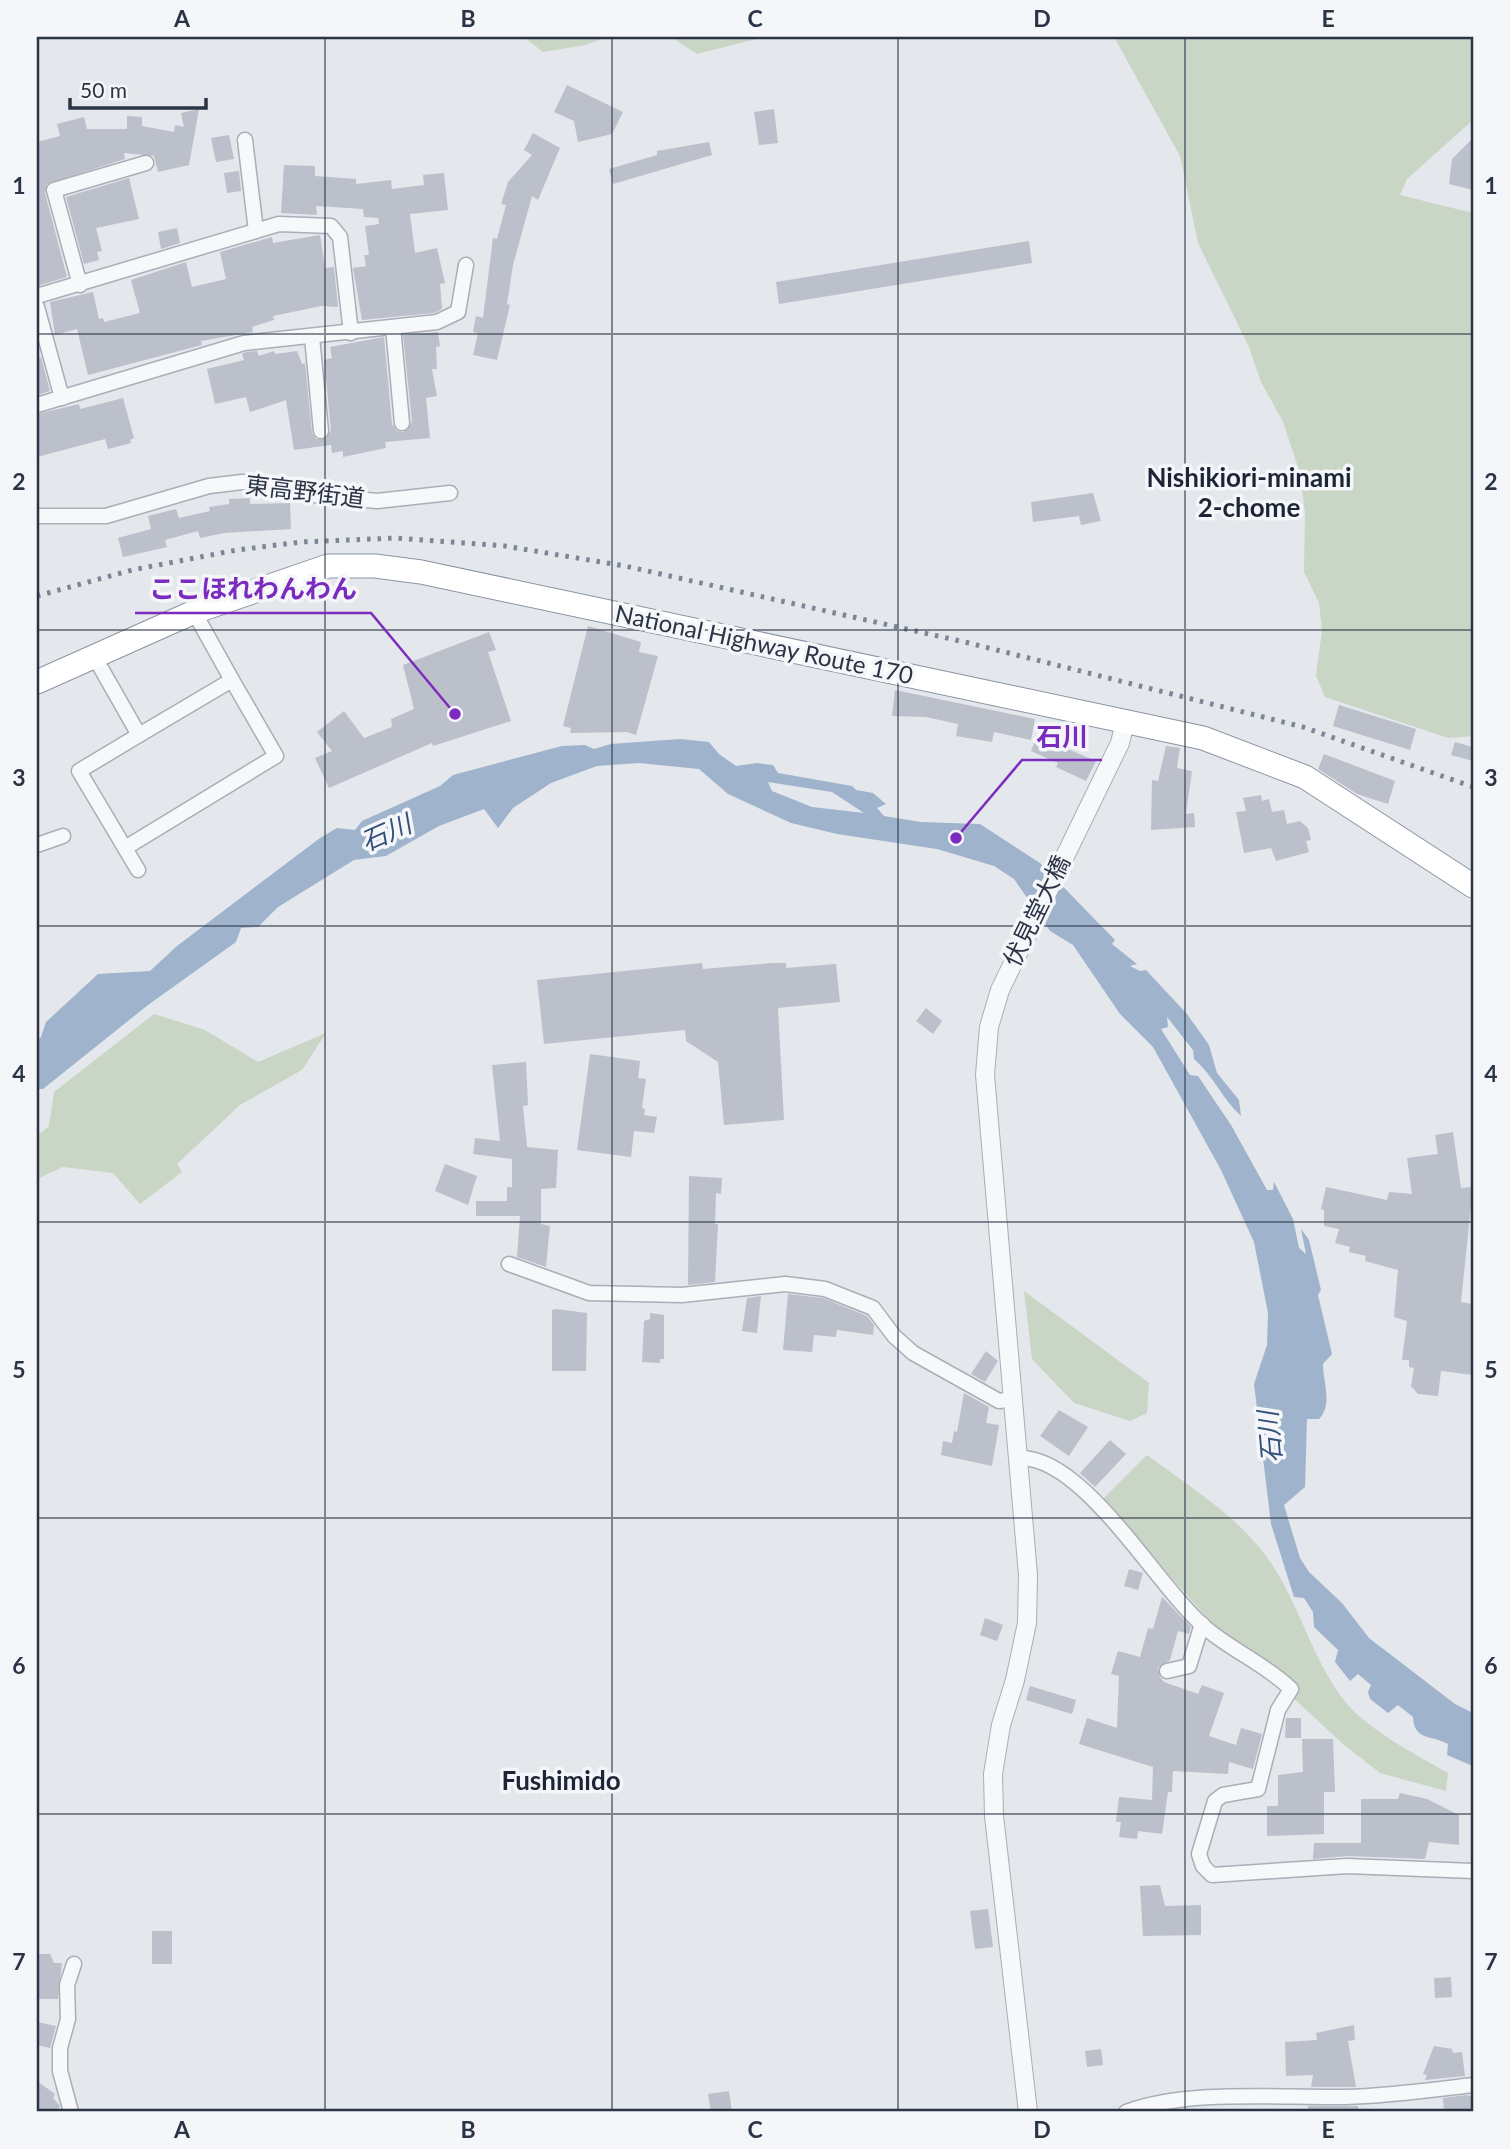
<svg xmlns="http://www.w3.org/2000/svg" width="1510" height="2149" viewBox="0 0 1510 2149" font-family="Lato,'Noto Sans JP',sans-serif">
<rect width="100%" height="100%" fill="#e4e7ec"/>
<g fill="#c9d6c5">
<path d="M524 37H606L586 45 543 52Z"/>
<path d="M671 37H764L697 54Z"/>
<path d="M1114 37H1473V120L1407 179 1400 195 1473 213V736L1448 738 1325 697 1316 676 1322 630 1319 603 1304 572 1305 513 1300 473 1283 422 1261 382 1249 347 1198 243 1180 156Z"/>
<path d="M154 1014 205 1030 258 1062 326 1033 302 1070 240 1105 177 1164 182 1172 140 1204 113 1173 63 1167 37 1179V1136L49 1126 54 1092Z"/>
<path d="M1024 1291 1149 1383 1147 1413 1130 1421 1074 1403 1032 1359Z"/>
<path d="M1147 1455C1190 1487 1241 1518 1271 1563 1300 1606 1314 1664 1347 1704 1369 1730 1418 1756 1448 1773L1446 1791 1380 1773 1343 1744 1207 1618 1103 1499Z"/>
</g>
<path fill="#9fb4cc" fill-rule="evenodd" d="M680 739 709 742 719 754 736 766 757 763 773 765 778 773 852 786 856 790 873 793 886 804 877 808 884 816 921 822 980 824 1040 863 1115 940 1112 944 1137 964 1130 966 1140 971 1146 970 1187 1014 1209 1045 1217 1073 1239 1100 1241 1116C1222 1099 1214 1076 1194 1059L1193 1050 1167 1017 1168 1027 1161 1029 1190 1075 1198 1076 1231 1125 1267 1190H1273L1274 1182 1293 1219 1299 1248 1306 1254 1301 1229 1309 1240 1321 1290 1318 1295 1332 1354 1323 1364C1323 1382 1333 1405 1319 1419H1307L1305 1487 1284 1505 1300 1558 1309 1572 1342 1603 1369 1638 1455 1704 1473 1713V1766L1447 1755 1448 1744C1432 1735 1414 1741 1413 1717L1398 1705 1388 1713 1370 1699 1368 1692 1371 1685 1358 1674 1350 1681 1335 1662 1338 1650 1314 1627 1313 1612 1304 1598 1294 1597 1271 1524 1254 1384 1267 1345 1268 1313 1254 1242 1221 1170 1153 1047 1120 1014 1073 945 1050 931 1014 879 994 866 937 849 837 834 791 823 728 794 699 769 639 763 597 766 551 783 513 808 498 828 484 809 439 826 386 856 354 860 278 907 258 927 241 928 236 942 148 1005 43 1089H37V1041L41 1037 46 1022 98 974 150 971 177 946 320 838 337 828 355 830 362 821 440 786 453 775 562 746 585 745 594 749 611 744ZM768 782 832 792 864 813 812 807 772 791Z"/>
<g fill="#bbc0ca">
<path d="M567 85 623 112 612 134 578 142 574 121 554 112Z"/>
<path d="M199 109 189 165 158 172 154 156 124 153 125 159 47 184 45 193 67 277 37 286V142L60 136 57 124 84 117 87 129H127V116L142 117V126L174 132 175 125 184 127 181 113Z"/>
<path d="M774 109 778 143 759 145 754 112Z"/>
<path d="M533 133 560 148 538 200 532 196 513 265 507 304 510 305 497 360 473 355 478 333 473 332 476 316 483 318 493 238 497 239 506 205 501 204 508 182 532 155 524 150Z"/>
<path d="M229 135 234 159 216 162 211 138Z"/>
<path d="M1473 138 1472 163 1473 190 1449 184 1452 159Z"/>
<path d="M709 142 712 155 613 184 609 169 657 155V151Z"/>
<path d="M284 165 315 166V176L356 179V184L391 180 392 189 424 185 423 175 444 173 448 210 410 214 415 253 437 248 445 283 440 284 442 309 434 313 362 320 353 268 366 266 364 255H369L365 226 379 224 378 218 364 217 363 209 316 206 317 215 281 213Z"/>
<path d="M239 171 241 191 227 193 224 173Z"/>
<path d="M129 178 139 219 96 228 102 251 97 252 99 260 84 264 66 197Z"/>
<path d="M177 228 180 243 161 249 158 232Z"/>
<path d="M320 235 325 268 334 267 338 307 321 306 273 316 274 320 252 327 253 332 201 341 202 345 88 375 77 329 55 335 50 302 93 292 99 319 103 318 104 322 140 313 131 280 186 262 192 287 226 279 220 252 272 237 273 243Z"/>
<path d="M1029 241 1032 263 779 304 776 282Z"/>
<path d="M438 332 440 346 436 347 437 369H432L437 396 426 398 430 438 385 442 386 448 343 457V451L332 453 331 445 294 450 286 400 250 412 246 397 215 404 207 369 244 360 242 354 246 352 257 351 259 356 274 351 275 354 297 351 302 364 305 363 312 433 316 439H326L331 430 324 360 332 358 330 347 384 337 392 424 397 431 404 432 412 422 403 335Z"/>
<path d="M41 357 50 391 37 395V358Z"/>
<path d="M123 398 134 438 130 440 131 443 108 449 105 439 37 457V414L79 404 80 409Z"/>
<path d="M1093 493 1101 521 1081 525 1079 516 1033 522 1031 502Z"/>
<path d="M250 498V504L290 503 291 529 224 533 200 538 198 531 165 540 167 547 123 557 118 538 151 529 148 516 176 509 179 518 210 511 209 507 229 504V499Z"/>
<path d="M588 626 641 642 639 652 658 656 636 735 627 732 570 733 571 728 563 726Z"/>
<path d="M489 632 496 650 488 652 511 721 433 746 432 743 329 788 315 758 332 751 317 732 344 711 364 738 392 727 391 719 414 709 403 665Z"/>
<path d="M895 690 1035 719 1031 740 994 732 992 742 956 736 958 724 926 717 892 716Z"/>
<path d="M1339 705 1416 729 1410 750 1333 726Z"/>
<path d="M1037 736 1096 761 1086 781 1056 767 1058 763 1031 751Z"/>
<path d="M1455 742 1473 747V761L1451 755Z"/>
<path d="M1166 746 1180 748 1177 768 1192 771 1186 814 1194 813 1195 827 1151 830 1152 780 1158 781Z"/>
<path d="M1324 754 1395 781 1388 804 1357 794 1318 769Z"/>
<path d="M1261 795 1262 801 1269 799 1272 812 1284 810 1287 824 1300 821 1308 828 1311 840 1306 841 1309 852 1276 861 1271 848 1244 853 1236 812 1246 811 1243 798Z"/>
<path d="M702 963 703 969 772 963H786V968L836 964 840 1002 778 1008 784 1120 724 1125 718 1062 686 1041 685 1030 544 1044 537 980Z"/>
<path d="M926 1008 942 1021 933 1034 916 1021Z"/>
<path d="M590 1054 640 1061 638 1078 646 1079 642 1108 645 1109 644 1115 657 1117 654 1133 634 1131 631 1157 577 1150Z"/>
<path d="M526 1062 528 1105 523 1106 527 1147 558 1150 556 1188 541 1189V1224L550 1226 546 1267 517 1257 520 1216H476V1201H507V1187H512V1159L473 1154 475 1138 500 1141 492 1065Z"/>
<path d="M1453 1132 1461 1188 1473 1187 1461 1302 1473 1304V1375L1441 1371 1438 1396 1418 1394 1411 1386 1414 1368 1409 1367V1360H1402L1407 1321 1394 1317 1398 1270 1365 1261 1366 1256 1349 1252 1350 1247 1335 1243 1339 1229 1324 1226V1210L1321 1209 1326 1187 1387 1200 1389 1192 1412 1194 1407 1158 1438 1154 1435 1135Z"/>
<path d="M445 1164 477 1176 468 1205 435 1191Z"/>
<path d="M689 1176 722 1178 721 1194 716 1193 715 1224H718L715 1282 688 1285Z"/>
<path d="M788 1294 823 1298 867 1316 874 1325 873 1335 837 1330 836 1337 814 1335 812 1352 783 1350Z"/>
<path d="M761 1296 757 1333 742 1331 747 1298Z"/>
<path d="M556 1309 587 1313 586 1371H552V1310Z"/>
<path d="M650 1313 664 1315V1359H660V1363L642 1362 644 1321 650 1319Z"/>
<path d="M986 1351 998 1361 985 1382 971 1374Z"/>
<path d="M964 1393 989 1407 986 1423 999 1425 992 1466 941 1455 943 1441 952 1443 954 1431 957 1432Z"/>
<path d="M1059 1410 1088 1427 1069 1456 1040 1436Z"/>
<path d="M1110 1440 1126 1454 1095 1487 1080 1473Z"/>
<path d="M1129 1569 1143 1573 1138 1590 1124 1586Z"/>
<path d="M1162 1597 1191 1627 1189 1634 1178 1631 1170 1660 1158 1668 1160 1677 1164 1682 1198 1694 1202 1685 1224 1693 1209 1736 1236 1745 1241 1728 1262 1734 1253 1769 1229 1762 1228 1774 1173 1771 1172 1792H1168L1162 1834 1138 1831 1137 1839 1119 1837 1121 1822H1116L1119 1797 1152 1800 1153 1767 1079 1744 1087 1718 1117 1728 1119 1676 1111 1674 1118 1651 1140 1657 1148 1628 1153 1629Z"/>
<path d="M985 1618 1003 1625 997 1641 980 1635Z"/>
<path d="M1030 1686 1076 1700 1072 1714 1026 1700Z"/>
<path d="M1286 1718H1301V1738H1285Z"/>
<path d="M1302 1739H1333L1335 1792H1324V1834L1267 1836V1806H1278V1775L1303 1772Z"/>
<path d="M1400 1793 1427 1799 1459 1815V1845L1429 1842 1425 1859 1347 1856 1313 1859 1314 1843H1361V1799H1398Z"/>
<path d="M1160 1885 1165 1906 1201 1905V1935L1143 1936 1140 1886Z"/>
<path d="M988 1909 993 1947 975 1949 970 1911Z"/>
<rect x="152" y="1931" width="20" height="33"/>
<path d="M37 1954H50L54 1963H62L58 1999H37Z"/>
<path d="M1451 1977 1452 1997 1435 1998 1434 1978Z"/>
<path d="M37 2022 56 2026 50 2048 37 2045Z"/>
<path d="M1354 2025 1355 2040 1348 2041 1356 2087H1311L1313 2075 1286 2076 1285 2042 1317 2040 1316 2033Z"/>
<path d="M1434 2046 1452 2049 1453 2053 1462 2052 1465 2076 1425 2080 1427 2075 1423 2074Z"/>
<path d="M1101 2049 1103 2065 1087 2067 1085 2051Z"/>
<path d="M37 2081 55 2094 53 2098 60 2106 56 2112H37Z"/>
<path d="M729 2091 732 2112H711L708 2094Z"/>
<path d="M1467 2095 1473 2097V2112H1444L1443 2098Z"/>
<path d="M1308 2106H1358L1359 2112H1307Z"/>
</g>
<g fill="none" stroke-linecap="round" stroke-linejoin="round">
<g stroke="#a9aeb7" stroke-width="17">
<g id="minor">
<path d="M245 140 256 231"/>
<path d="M80 285 54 190 146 163"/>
<path d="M37 296 279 224 331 226 340 237 351 333"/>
<path d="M37 307 62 398"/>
<path d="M393 327 402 423"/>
<path d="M312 337 321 431"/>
<path d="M37 405 244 343 437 322 458 312 466 265"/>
<path d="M37 516H106L209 486 242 482H257L314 495 377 501 450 493"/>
<path d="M194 612 232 680"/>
<path d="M94 656 139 735 79 771 138 870"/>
<path d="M37 845 63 836"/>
<path d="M125 848 276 756 232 680 139 735"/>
<path d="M509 1264 589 1293 682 1295 785 1284 825 1289 873 1308 894 1336 913 1353 999 1401 1013 1399"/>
<path d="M1018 1458C1084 1454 1159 1591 1208 1630 1235 1652 1266 1665 1291 1689L1278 1710 1258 1789 1223 1795 1215 1801 1199 1854 1203 1866 1212 1875 1347 1866 1473 1871"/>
<path d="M1167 1671 1189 1666 1202 1624"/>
<path d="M71 2112 60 2071V2048L68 2019 67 1985 74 1964"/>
<path d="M1126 2112C1189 2089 1277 2098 1345 2097 1387 2096 1431 2090 1473 2085"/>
</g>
</g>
<g stroke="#a9aeb7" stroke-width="20">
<path id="tertiary" d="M1028 2112 994 1816 993 1774 1001 1725 1015 1680 1027 1623 1028 1575 985 1075 989 1027 1000 990 1120 743 1125 722"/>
</g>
<g stroke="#8b94a3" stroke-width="25">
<path id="trunk" d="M37 682 194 612 328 566H375L421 572 1203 738 1305 777 1473 886"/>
</g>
<use href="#minor" stroke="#f7f8fa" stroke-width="14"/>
<use href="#tertiary" stroke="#f7f8fa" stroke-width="18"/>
<use href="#trunk" stroke="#fff" stroke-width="23"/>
<path stroke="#7d8696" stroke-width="5" stroke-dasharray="3.5 7" stroke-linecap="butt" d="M37 596 132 570 237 550 301 542 396 538 505 546 625 566 969 643 1303 727 1473 787"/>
</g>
<path fill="none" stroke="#2b3445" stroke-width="2" stroke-opacity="0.55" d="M325 37V2112M612 37V2112M898 37V2112M1185 37V2112M37 334H1473M37 630H1473M37 926H1473M37 1222H1473M37 1518H1473M37 1814H1473"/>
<g text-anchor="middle" stroke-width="7" stroke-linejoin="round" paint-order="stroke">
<g font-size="24" fill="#2b3445" stroke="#f4f6f9">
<text transform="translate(305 492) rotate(7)" y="8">東高野街道</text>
<text transform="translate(764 645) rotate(12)" y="8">National Highway Route 170</text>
<text transform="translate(1037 911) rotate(-64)" y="8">伏見堂大橋</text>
</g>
<g font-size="26" font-weight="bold" fill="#1d2536" stroke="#f4f6f9">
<text x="1249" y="487">Nishikiori-minami<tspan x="1249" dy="30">2-chome</tspan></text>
<text x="561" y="1790">Fushimido</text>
</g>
<g font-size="26" font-style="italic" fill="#34527a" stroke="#f4f6f9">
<text transform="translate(386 833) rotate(-24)" y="9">石川</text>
<text transform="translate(1270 1437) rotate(-95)" y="9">石川</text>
</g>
</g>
<path fill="none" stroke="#7b2cbf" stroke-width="2.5" d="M455 714L371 613H135M956 838L1022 760H1102"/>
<g fill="#7b2cbf" stroke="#f4f6f9" stroke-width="2.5">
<circle cx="455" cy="714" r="7"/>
<circle cx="956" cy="838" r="7"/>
</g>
<g font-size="26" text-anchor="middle" font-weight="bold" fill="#7b2cbf" stroke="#f4f6f9" stroke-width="7" stroke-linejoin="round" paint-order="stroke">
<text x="253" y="598">ここほれわんわん</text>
<text x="1062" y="746">石川</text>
</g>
<rect width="1510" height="2149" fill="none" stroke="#f4f6f9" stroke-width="77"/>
<path d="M70 98v10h136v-10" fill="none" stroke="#2b3445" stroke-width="3.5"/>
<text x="80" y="98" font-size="21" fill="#2b3445" stroke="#f4f6f9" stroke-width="5" paint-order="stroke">50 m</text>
<rect x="38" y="38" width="1434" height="2072" fill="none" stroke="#2b3445" stroke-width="2.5"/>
<g font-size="23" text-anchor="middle" font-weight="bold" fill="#2b3445">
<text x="182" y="27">A</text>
<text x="468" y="27">B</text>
<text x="755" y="27">C</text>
<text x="1042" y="27">D</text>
<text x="1328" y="27">E</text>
<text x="19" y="194">1</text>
<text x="1491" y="194">1</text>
<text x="19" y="490">2</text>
<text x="1491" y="490">2</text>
<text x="19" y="786">3</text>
<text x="1491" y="786">3</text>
<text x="19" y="1082">4</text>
<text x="1491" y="1082">4</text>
<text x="19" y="1378">5</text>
<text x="1491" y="1378">5</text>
<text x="19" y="1674">6</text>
<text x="1491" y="1674">6</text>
<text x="19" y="1970">7</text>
<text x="1491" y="1970">7</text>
<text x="182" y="2138">A</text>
<text x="468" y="2138">B</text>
<text x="755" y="2138">C</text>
<text x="1042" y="2138">D</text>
<text x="1328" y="2138">E</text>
</g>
</svg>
